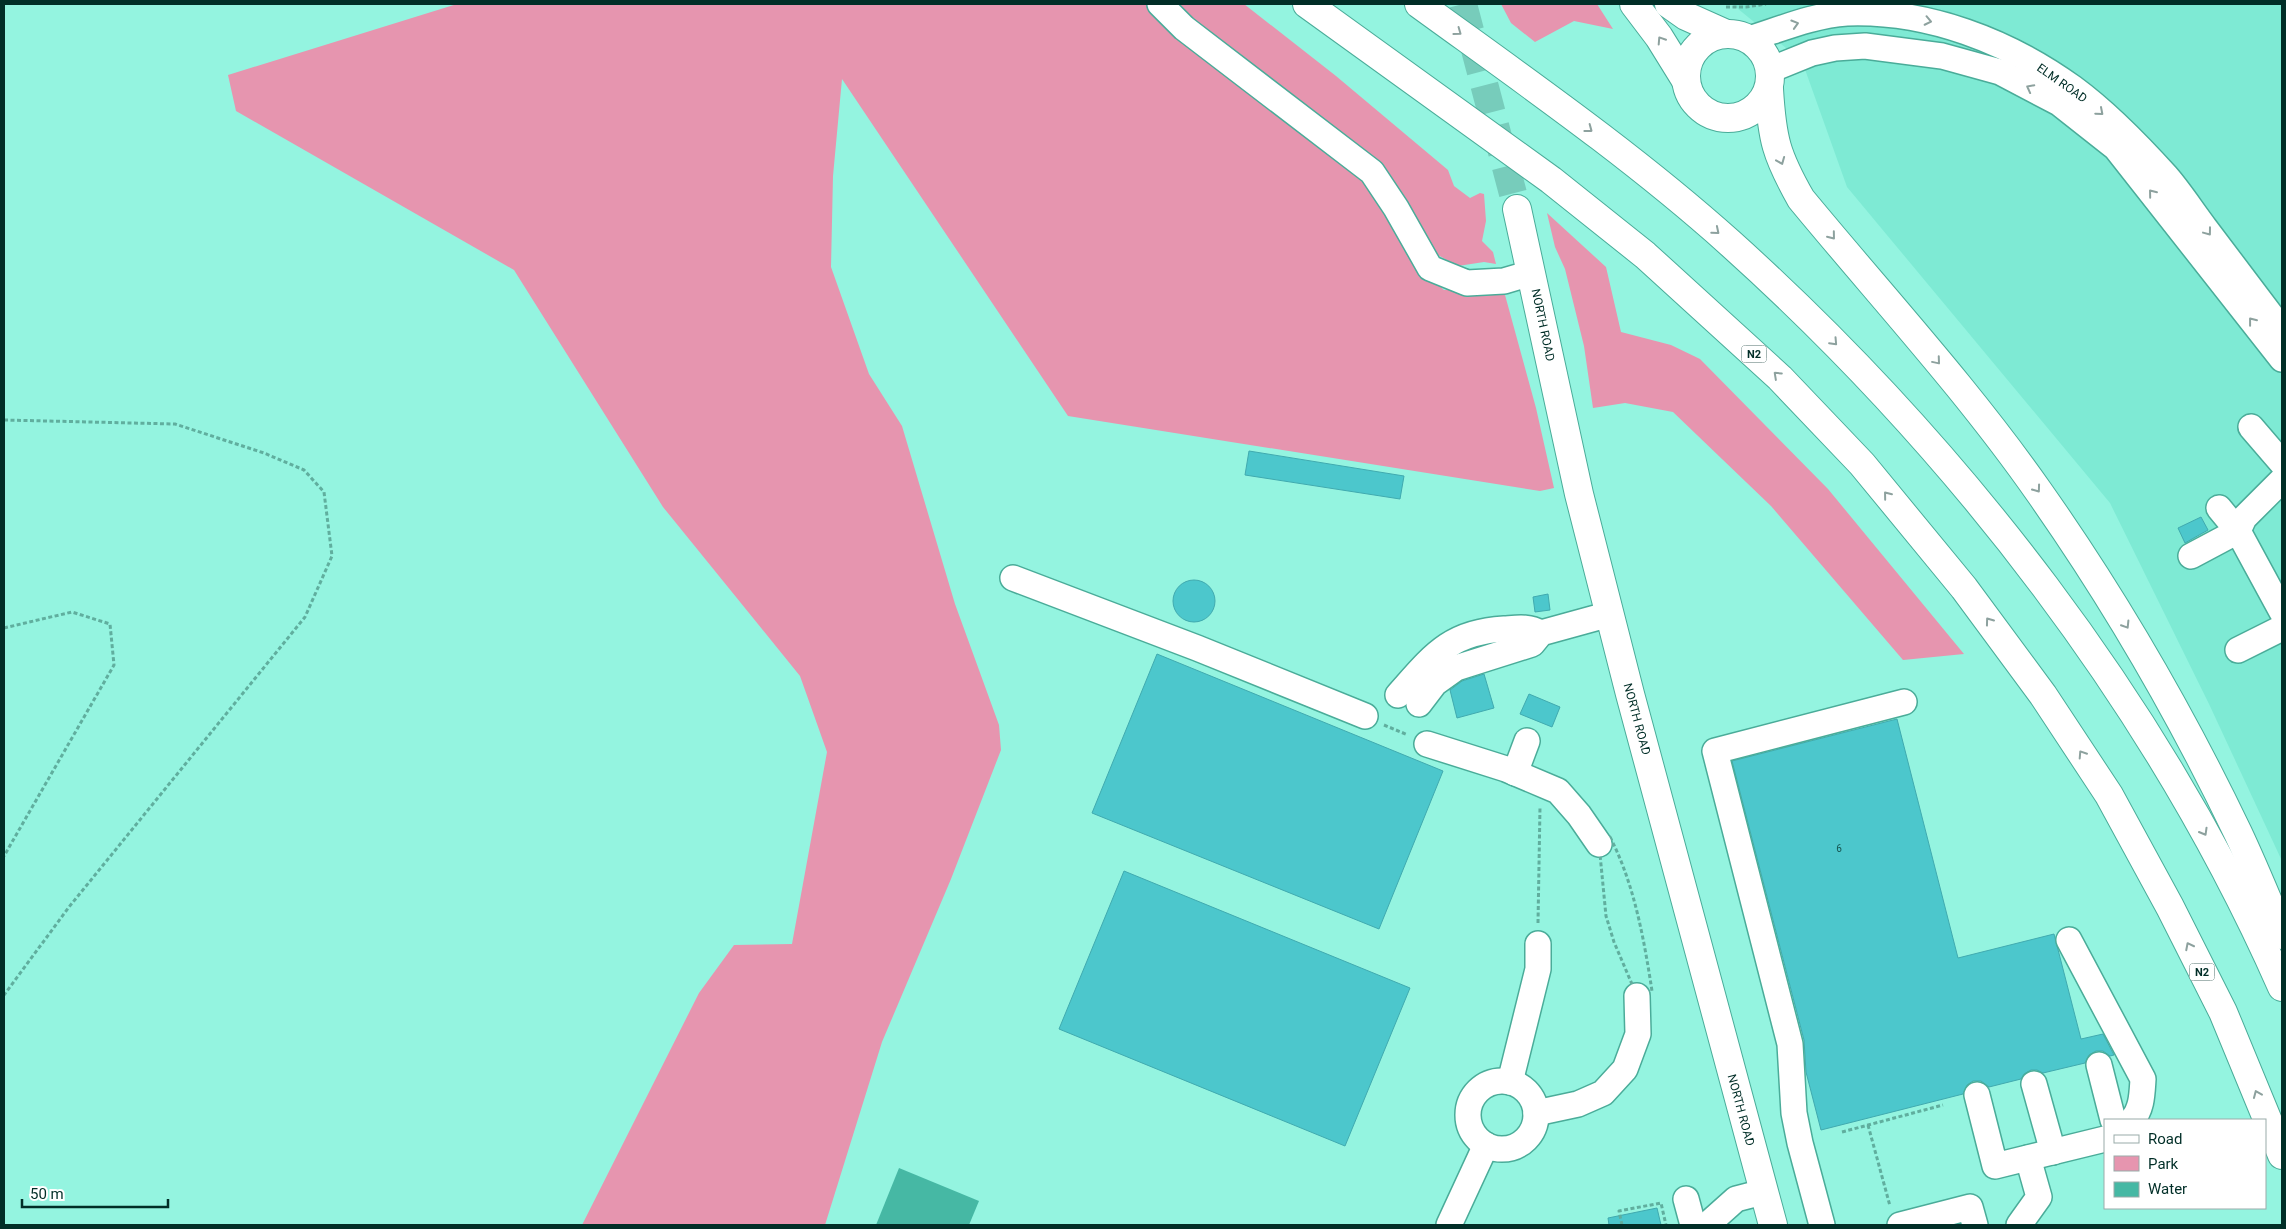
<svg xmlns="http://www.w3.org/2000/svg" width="2286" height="1229" viewBox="0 0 2286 1229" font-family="Roboto,sans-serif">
<rect width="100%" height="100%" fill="#94f4e0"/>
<path fill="#7eead4" d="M1732 4H2282V861L2209 704 2110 503 1847 187 1802 61Z"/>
<g fill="#e695af">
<path d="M457 4H1152L1363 176 1423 271 1444 290 1502 284 1536 408 1554 488 1540 491 1068 416 842 79 833 176 831 267 869 374 902 426 955 604 999 725 1001 750 951 879 882 1042 825 1225H582L699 993 734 945 792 944 827 752 800 676 663 507 514 270 236 111 228 75Z"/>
<path d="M1175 4H1244L1336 76 1448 170 1454 186 1470 198 1480 193 1484 194 1486 221 1482 241 1493 252 1496 264 1484 262 1458 266 1436 254 1407 210Z"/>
<path d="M1501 4H1597L1613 29 1574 21 1535 42 1511 23Z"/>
<path d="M1547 213 1606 267 1621 332 1671 345 1700 359 1828 489 1964 654 1903 660 1771 506 1673 412 1625 403 1593 408 1584 346 1565 269 1555 247Z"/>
</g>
<path fill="#46b8a4" d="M899 1168 979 1201 969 1225H876Z"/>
<g fill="#4cc7cc" stroke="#40aaaf">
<path d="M1249 451 1404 476 1400 499 1245 475Z"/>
<path d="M2201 517 2208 530 2185 543 2178 528Z"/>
<circle cx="1194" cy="601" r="21"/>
<path d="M1548 594 1550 610 1535 612 1533 597Z"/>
<path d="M1157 654 1443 771 1379 929 1092 813Z"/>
<path d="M1484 674 1494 708 1457 718 1450 690 1462 681Z"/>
<path d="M1529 694 1560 707 1552 727 1520 714Z"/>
<path d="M1897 719 1958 958 2054 934 2081 1039 2103 1034 2114 1055 2110 1056 2103 1051H2096L2089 1055 2085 1063 2043 1073 2037 1070H2031L2024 1074 2021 1079 1989 1087 1981 1081H1973L1967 1085 1963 1094 1821 1130 1806 1072 1804 1040 1732 761Z"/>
<path d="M1124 871 1410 988 1345 1146 1059 1029Z"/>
<path d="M1657 1208 1661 1225H1609L1608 1218Z"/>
</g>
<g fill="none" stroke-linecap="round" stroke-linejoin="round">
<path stroke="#7cb" stroke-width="28" stroke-dasharray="28 14" stroke-linecap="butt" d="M1463 4 1517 209"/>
<g stroke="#4aac99" stroke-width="28">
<g id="minor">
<path d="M1160 4 1184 28 1372 172 1396 208 1430 268 1467 283 1504 281 1531 273"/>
<path d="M1749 39C1781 29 1814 15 1847 13 1927 10 2008 41 2073 88 2107 113 2138 145 2166 176 2180 192 2192 211 2205 228 2231 262 2256 296 2282 330"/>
<path d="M1770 70 1812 53 1835 48 1865 46 1942 56 2000 72 2059 103 2116 148 2282 359"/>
<path d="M2251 427 2282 463"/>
<path d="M2219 508 2238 531 2282 612"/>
<path d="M2191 556 2238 531 2244 518 2282 480"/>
<path d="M1013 578 1197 648 1365 716"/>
<path d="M2238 650 2282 628"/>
<path d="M1398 695C1432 657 1449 632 1504 629 1518 628 1528 626 1541 633"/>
<path d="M1419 704 1435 683 1456 668 1532 644 1541 633 1610 614"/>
<path d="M1427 744 1506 769 1558 791 1579 815 1599 844"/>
<path d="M1515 773 1527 741"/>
<path d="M2069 940 2143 1079C2142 1094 2142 1109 2132 1120"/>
<path d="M2099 1065 2113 1120"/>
<circle cx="1502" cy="1115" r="34"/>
<path d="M1510 1082 1538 969V944"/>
<path d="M2034 1084 2053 1152"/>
<path d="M1977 1095 1995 1166 2105 1139"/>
<path d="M1536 1113 1578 1104 1603 1093 1625 1069 1638 1034 1637 996"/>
<path d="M1686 1199 1693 1225"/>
<path d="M1449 1225 1486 1145"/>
<path d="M1701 1225 1708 1224 1736 1199 1763 1192"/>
<path d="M1822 1225 1800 1143 1794 1113 1790 1044 1715 751 1904 702"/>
<path d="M1900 1225 1970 1207 1975 1225"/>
<path d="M2019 1225 2039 1197 2028 1158"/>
</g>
</g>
<g stroke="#4aac99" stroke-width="30">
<g id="major">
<path d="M1634 4 1659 37 1685 79"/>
<path d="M1669 4 1686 16 1724 33"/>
<circle cx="1728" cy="76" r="42"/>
<path d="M1517 209 1579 494 1630 694 1773 1225"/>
</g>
</g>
<g stroke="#4aac99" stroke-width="30">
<g id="highway">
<path d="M1307 4 1551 180 1645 255 1780 378 1862 464 1964 588 2043 695 2109 795 2170 907 2223 1012 2282 1155"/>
<path d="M1419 4C1525 81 1633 156 1730 243 1958 448 2158 706 2282 987"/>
<path d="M1769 89C1772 139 1776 155 1801 199 1881 296 1967 389 2039 492 2115 600 2181 714 2238 833 2254 867 2268 901 2282 935"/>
</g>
</g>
<g stroke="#60ae9e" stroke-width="3" stroke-dasharray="4 2.5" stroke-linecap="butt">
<path d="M1726 7H1746L1766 4"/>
<path d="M4 420 175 424 264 453 304 470 324 492 332 556 305 617 69 907 4 995"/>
<path d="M4 628 72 612 110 624 114 665 4 856"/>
<path d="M1384 725 1408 735"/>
<path d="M1610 837C1634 883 1644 939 1652 991L1637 996 1614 942 1606 916 1599 844Z"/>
<path d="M1538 923 1540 807"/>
<path d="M1868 1125 1890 1206"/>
<path d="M1842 1132 1943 1105"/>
<path d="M1622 1225 1619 1211 1661 1203 1666 1225"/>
</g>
<use href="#minor" stroke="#fff" stroke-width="25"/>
<use href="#major" stroke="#fff" stroke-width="28"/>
<use href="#highway" stroke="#fff" stroke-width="28"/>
</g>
<defs><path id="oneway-chevron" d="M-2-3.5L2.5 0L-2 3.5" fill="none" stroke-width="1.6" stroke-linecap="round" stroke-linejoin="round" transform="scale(1.25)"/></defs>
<g stroke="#8da19e">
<use href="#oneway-chevron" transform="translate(1928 21) rotate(12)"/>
<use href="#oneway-chevron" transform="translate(1795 24) rotate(-17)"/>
<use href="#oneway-chevron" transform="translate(1458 32) rotate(36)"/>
<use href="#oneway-chevron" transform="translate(1661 40) rotate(-123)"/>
<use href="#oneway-chevron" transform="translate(2030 88) rotate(-152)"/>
<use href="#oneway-chevron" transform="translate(2100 112) rotate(41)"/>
<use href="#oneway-chevron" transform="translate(1589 129) rotate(37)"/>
<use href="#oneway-chevron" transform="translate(1781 161) rotate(68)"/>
<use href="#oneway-chevron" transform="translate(2152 193) rotate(-129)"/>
<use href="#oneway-chevron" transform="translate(1716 231) rotate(40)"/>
<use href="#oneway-chevron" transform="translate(2208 232) rotate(53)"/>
<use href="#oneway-chevron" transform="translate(1832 236) rotate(51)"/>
<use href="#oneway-chevron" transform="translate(2252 321) rotate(-128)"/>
<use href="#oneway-chevron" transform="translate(1834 342) rotate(47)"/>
<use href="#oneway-chevron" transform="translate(1937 361) rotate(50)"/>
<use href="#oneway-chevron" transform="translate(1777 375) rotate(-137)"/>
<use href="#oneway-chevron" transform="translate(2037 489) rotate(54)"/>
<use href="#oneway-chevron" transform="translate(1887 495) rotate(-129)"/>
<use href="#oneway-chevron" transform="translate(1989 621) rotate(-126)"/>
<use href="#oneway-chevron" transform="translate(2126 625) rotate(58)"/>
<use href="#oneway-chevron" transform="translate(2082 754) rotate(-123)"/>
<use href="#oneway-chevron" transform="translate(2204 832) rotate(60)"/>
<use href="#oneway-chevron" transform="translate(2189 946) rotate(-117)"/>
<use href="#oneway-chevron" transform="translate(2257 1094) rotate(-113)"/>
</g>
<g text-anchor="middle" stroke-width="4.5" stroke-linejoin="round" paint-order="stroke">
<g font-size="10" fill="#145450">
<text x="1839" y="852">6</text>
</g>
<g fill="#fff" stroke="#4d6d68" stroke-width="1">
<rect x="1741.5" y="345.5" width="25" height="17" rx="4"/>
<rect x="2189.5" y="963.5" width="25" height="17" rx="4"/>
</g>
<g font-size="11" font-weight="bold" fill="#012e27">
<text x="1754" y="358">N2</text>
<text x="2202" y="976">N2</text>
</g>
<g font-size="12" fill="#012e27" stroke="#fff">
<text transform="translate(2062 83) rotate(35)" y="4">ELM ROAD</text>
<text transform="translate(1543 325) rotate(78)" y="4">NORTH ROAD</text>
<text transform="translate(1637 719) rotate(75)" y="4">NORTH ROAD</text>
<text transform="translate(1741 1110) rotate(75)" y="4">NORTH ROAD</text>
</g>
</g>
<rect width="2286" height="1229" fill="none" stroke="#012e27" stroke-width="10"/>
<rect x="2104" y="1119" width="162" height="90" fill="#ffffff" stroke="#99aba9"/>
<rect x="2114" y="1135" width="25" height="8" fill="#ffffff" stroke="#99aba9"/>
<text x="2148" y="1144" font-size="15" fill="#012e27">Road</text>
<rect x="2114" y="1156" width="25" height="15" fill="#e695af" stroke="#99aba9"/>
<text x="2148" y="1169" font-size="15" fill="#012e27">Park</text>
<rect x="2114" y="1182" width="25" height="15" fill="#46b8a4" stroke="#99aba9"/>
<text x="2148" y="1194" font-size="15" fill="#012e27">Water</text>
<path d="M22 1199v8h146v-8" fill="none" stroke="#012e27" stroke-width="2.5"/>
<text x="30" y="1199" font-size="15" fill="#012e27" stroke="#ffffff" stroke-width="4" paint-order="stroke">50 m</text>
</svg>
